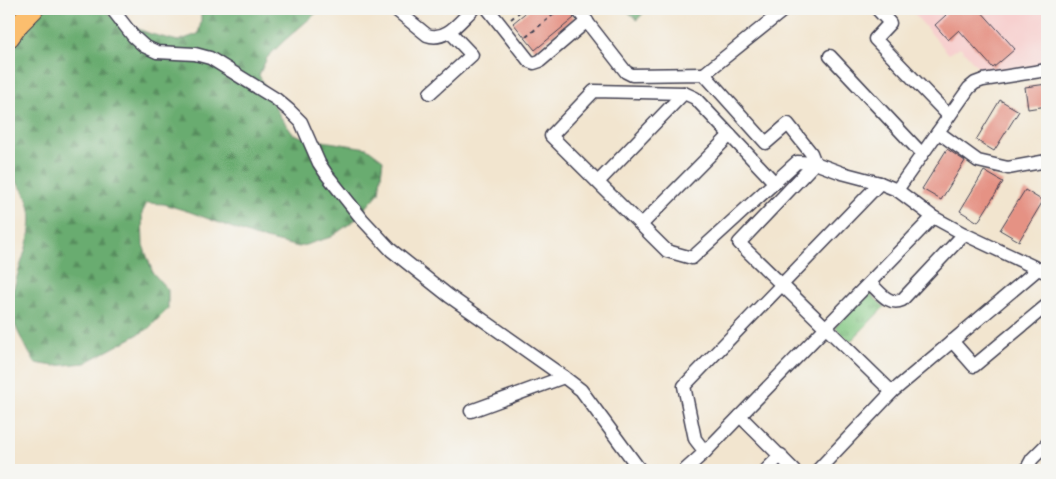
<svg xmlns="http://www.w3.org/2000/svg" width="1056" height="479" viewBox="0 0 1056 479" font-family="'Architects Daughter',sans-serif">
<defs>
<pattern id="forest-firs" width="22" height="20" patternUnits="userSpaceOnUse" patternTransform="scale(1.25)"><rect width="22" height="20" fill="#69ac70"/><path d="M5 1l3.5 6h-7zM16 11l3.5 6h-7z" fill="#568c5d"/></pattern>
<pattern id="park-tufts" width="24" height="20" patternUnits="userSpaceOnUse" patternTransform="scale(1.25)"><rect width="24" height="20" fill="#82c882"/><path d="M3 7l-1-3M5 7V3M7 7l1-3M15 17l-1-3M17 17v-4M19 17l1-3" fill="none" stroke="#6aa26c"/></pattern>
</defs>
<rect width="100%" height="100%" fill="#f6f6f2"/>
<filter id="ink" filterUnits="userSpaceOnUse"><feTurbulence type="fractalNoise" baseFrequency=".02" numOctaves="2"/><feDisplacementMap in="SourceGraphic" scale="10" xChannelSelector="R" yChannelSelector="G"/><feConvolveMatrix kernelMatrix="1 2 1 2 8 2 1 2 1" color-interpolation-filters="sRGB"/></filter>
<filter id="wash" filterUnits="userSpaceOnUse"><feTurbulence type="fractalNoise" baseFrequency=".0096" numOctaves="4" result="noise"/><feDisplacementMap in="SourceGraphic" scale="20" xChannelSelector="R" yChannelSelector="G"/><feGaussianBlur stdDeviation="1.12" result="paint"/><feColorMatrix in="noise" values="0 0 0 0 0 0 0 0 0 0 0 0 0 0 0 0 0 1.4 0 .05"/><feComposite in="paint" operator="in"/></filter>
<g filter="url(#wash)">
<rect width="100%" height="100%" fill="#f2e5cf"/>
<path fill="#f7d0cf" d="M910 9H1047V64L983 73 960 47 949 54Z"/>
<g fill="url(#forest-firs)" stroke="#466756">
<path d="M22 9H102L117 20 151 34 178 41 198 34 201 22V9H321L285 40 267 58 259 75 280 116 293 134 310 139 367 148 383 160 379 193 355 220 331 237 299 247 254 236 190 212 164 204 147 203 142 213 143 245 153 273 168 290V309L148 329 85 363 54 366 35 363C25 345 13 327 10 307 9 300 13 291 15 284 26 242 47 210 9 174V14Z"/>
<path d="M625 9H647L637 20Z"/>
</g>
<path fill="url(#park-tufts)" stroke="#52755e" d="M869 292 884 307 850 342 835 327Z"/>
<g id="blocks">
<g fill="#e59284">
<path d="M530 9H567L574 18 535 50 513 23Z"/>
<path d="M941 9H979L1015 49 993 68 959 30 948 40 935 25 946 15Z"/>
<path d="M1047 84V106L1028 109 1025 87Z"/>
<path d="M1000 100 1019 111 994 151 976 140Z"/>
<path d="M947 149 965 161 941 200 922 189Z"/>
<path d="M984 171 1003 182 978 222 960 211Z"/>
<path d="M1025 190 1043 201 1019 241 1000 230Z"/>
</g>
</g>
</g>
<g filter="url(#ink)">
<use href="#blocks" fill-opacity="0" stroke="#413f51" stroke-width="1"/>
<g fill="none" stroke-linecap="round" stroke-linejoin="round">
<g stroke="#413f51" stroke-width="15">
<g id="minor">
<path d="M112 9 133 36 144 46 157 52 195 54 210 58 276 99 289 110 301 122 319 163 327 175 362 219 391 250 449 296 564 377 581 390 640 470"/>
<path d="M395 9 427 35C446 42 460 21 473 9"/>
<path d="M488 9 529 61 534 63 540 61 587 21"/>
<path d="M577 9 626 72 632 75 704 74 766 143 788 124 811 153 815 163 739 243 892 392"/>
<path d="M877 9 890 23 875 39 949 116"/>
<path d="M830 56 922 154"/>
<path d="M704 74 785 9"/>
<path d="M430 93 472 55 450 32"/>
<path d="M938 132 978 161 1008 168 1047 161"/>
<path d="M598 182 684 93"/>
<path d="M775 183 695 98 684 93 594 91 551 136 667 251 692 258 797 162 815 163 842 173 880 183 897 190 933 217 964 234 1047 273"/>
<path d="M897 190 969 88 975 83 983 80 1047 70"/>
<path d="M641 225 730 135"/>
<path d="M870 283C879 291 888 306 902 300L964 234"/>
<path d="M952 341 974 366 1047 305"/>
<path d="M471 411 564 377"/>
<path d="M740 416 794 470"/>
<path d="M705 452 695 439 684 386 880 183"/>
<path d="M685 470 705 452 933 217"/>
<path d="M766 470 781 455"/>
<path d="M818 470 892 392 1038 269"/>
<path d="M1026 470 1032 459 1047 444"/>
</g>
</g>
<g stroke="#413f51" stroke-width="21">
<path id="highway" d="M9 38 20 23 34 9"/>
</g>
<g stroke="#413f51" stroke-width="2" stroke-dasharray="4 4" stroke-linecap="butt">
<path d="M511 19 523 9"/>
<path d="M526 37 560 9"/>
</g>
<use href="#minor" stroke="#fff" stroke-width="12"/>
<use href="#highway" stroke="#fbbe6e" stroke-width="19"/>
</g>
</g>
<rect width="1056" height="479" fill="none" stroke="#f6f6f2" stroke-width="30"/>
</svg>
